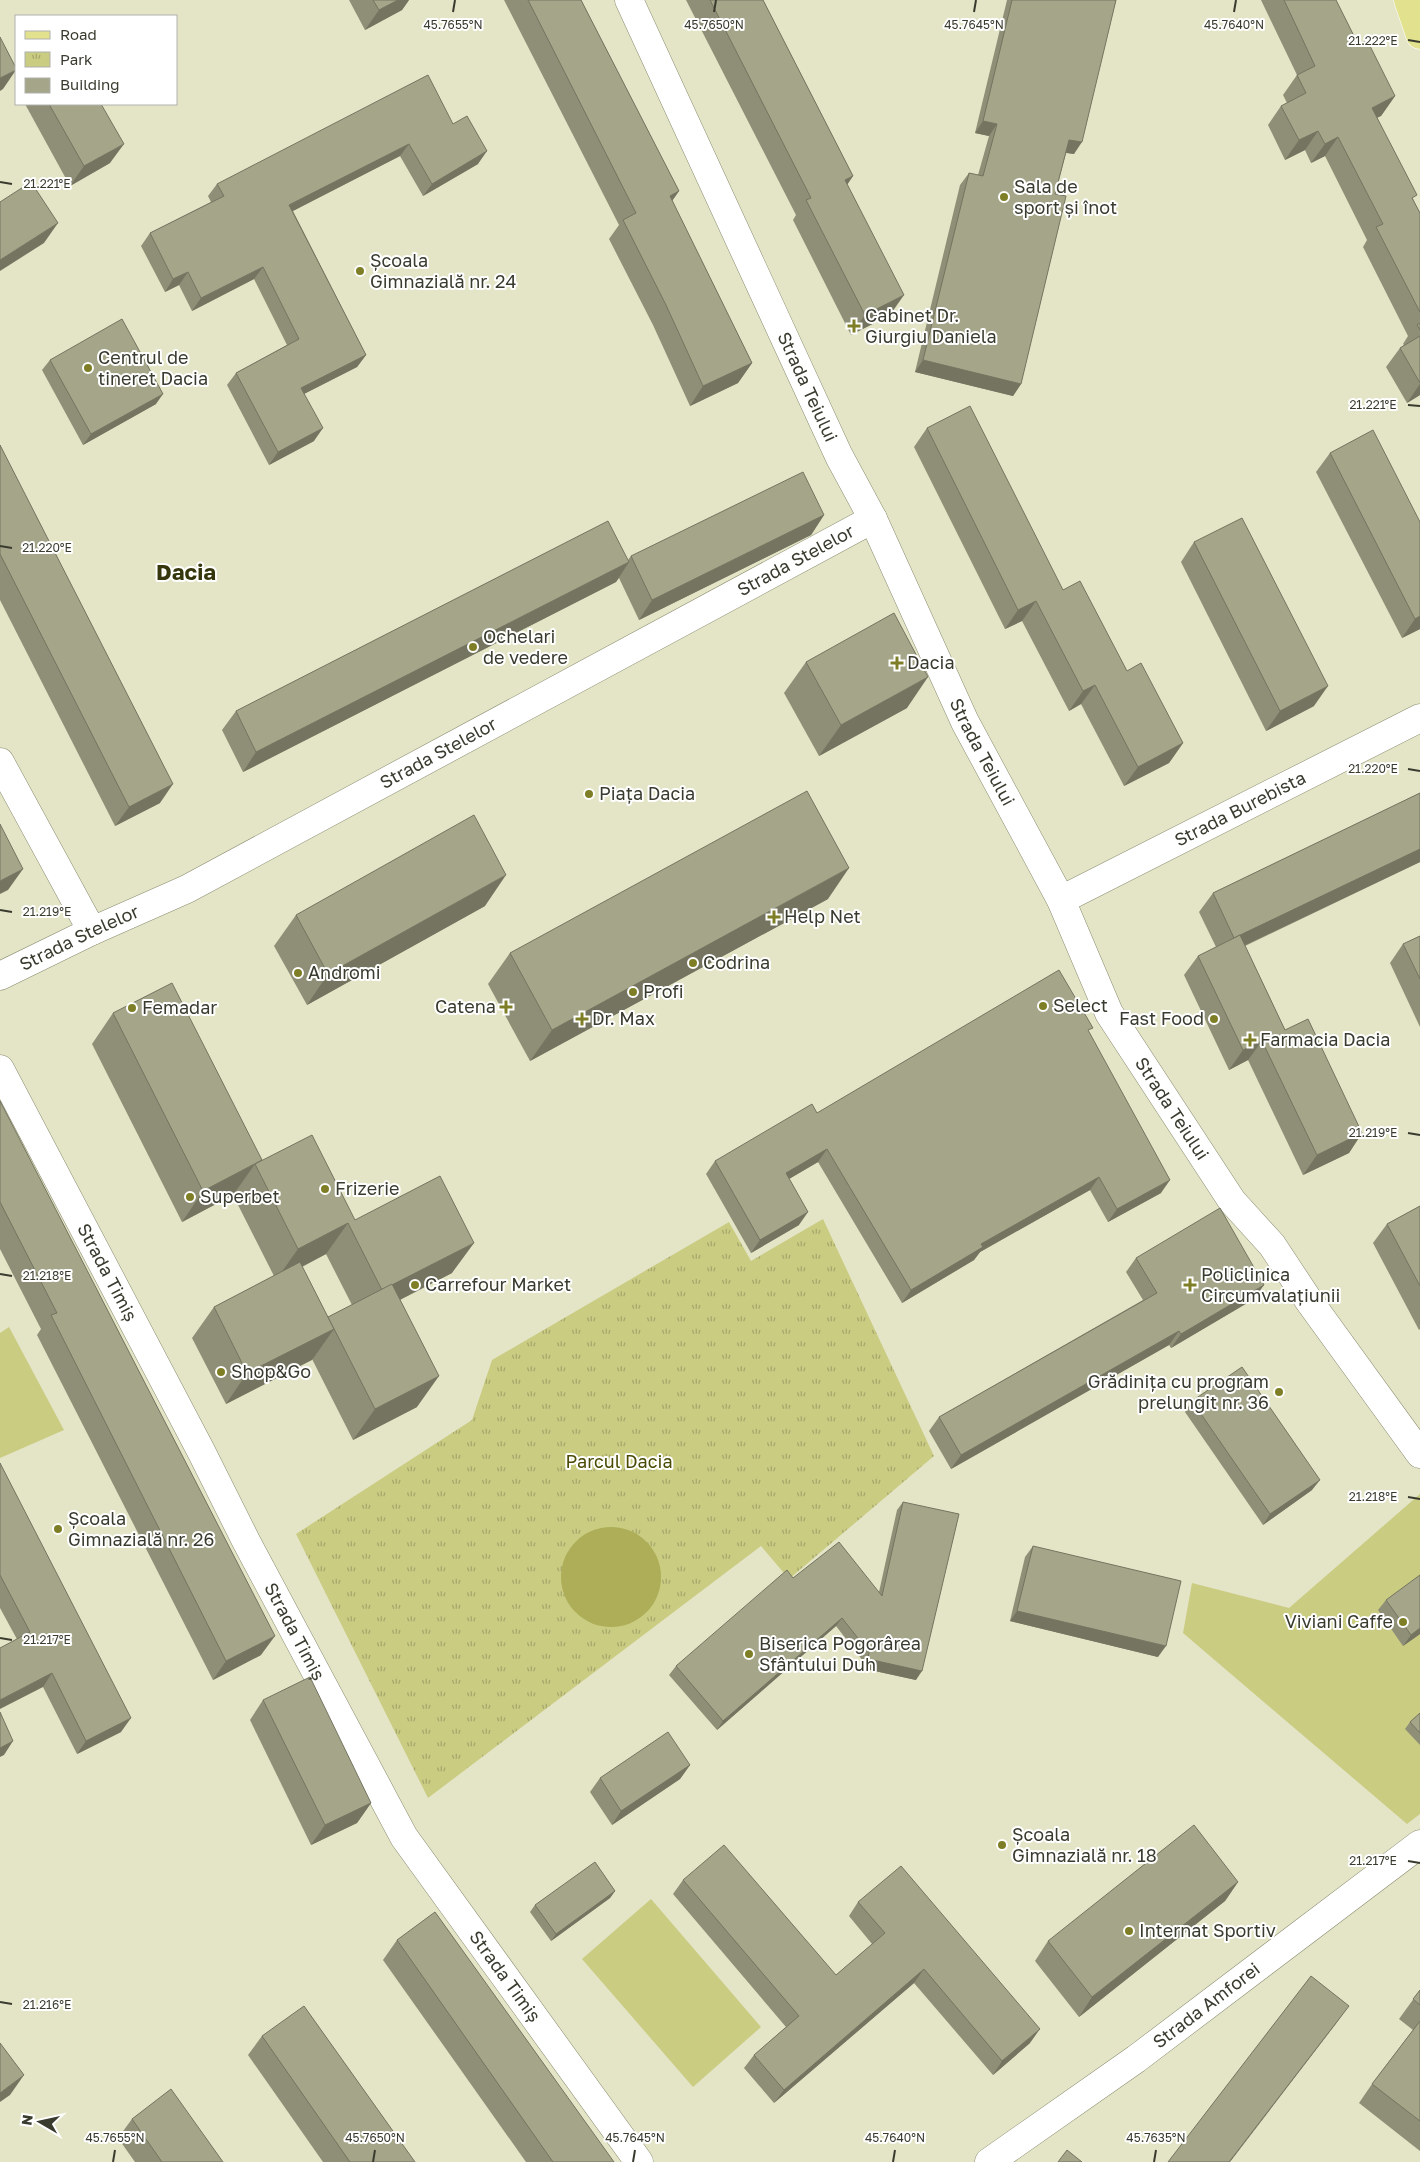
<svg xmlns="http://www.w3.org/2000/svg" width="1420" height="2162" viewBox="0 0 1420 2162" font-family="'Golos Text',sans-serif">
<defs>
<pattern id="park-tufts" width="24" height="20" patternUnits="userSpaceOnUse" patternTransform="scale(1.25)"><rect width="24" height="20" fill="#cacc82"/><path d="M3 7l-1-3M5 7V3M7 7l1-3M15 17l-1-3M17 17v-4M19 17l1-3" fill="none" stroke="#a5a76b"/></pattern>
</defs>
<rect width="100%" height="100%" fill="#e4e5c7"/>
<g fill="#cacc82">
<path d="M9 1327 64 1430 0 1458V1333Z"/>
<path d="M1420 1494V1814L1407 1824 1183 1633 1192 1583 1289 1608Z"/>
<path d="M651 1899 761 2027 693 2087 582 1959Z"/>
</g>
<path fill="url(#park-tufts)" d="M823 1219 934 1456 789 1579 761 1546 428 1798 296 1534 472 1420 492 1360 729 1222 751 1261Z"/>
<circle fill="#adae57" cx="611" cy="1577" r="50"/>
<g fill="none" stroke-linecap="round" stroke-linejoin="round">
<g stroke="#8b8c70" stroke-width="29">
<g id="minor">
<path id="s1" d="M629 0 839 456 873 519 965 722 1061 900 1109 1013 1232 1201 1272 1245 1309 1301 1420 1454"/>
<path d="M0 762 92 931"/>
<path id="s2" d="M1061 900 1420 718"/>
<path id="s3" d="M0 976 92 931 187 889 873 519"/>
<path id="s4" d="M0 1069 201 1451 246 1541 404 1837 639 2162"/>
<path id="s5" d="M989 2162 1136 2059 1420 1844"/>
</g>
</g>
<g stroke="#fff" stroke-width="29">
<path id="major" d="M1408 0 1420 35"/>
</g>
<use href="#minor" stroke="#fff" stroke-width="28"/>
<use href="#major" stroke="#e2e28e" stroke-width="28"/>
</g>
<g fill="#8e8f76" fill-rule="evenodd">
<path d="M349 0H409L402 10 365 30Z"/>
<path d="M504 0H581L679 191 672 201 752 363 738 383 690 406 653 325 609 239 619 225Z"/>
<path d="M686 0H763L853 176 847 185 890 315 851 335 793 220 796 215Z"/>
<path d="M1007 0H1116L1074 154 1066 153 1055 194 1021 384 1013 396 915 372 960 185 969 173 978 175 989 136 975 133Z"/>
<path d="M1261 0H1336L1358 44 1395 96 1381 116 1377 117 1414 201 1420 213V395L1407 403 1386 367 1400 348 1404 345 1403 344 1408 336 1363 247 1367 240 1325 156 1311 163 1305 150 1285 160 1268 125 1281 106 1287 103 1283 95 1297 75Z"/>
<path d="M25 104H101L110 163 70 186Z"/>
<path d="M453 124 478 164 423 196 400 156 293 211 366 355 357 367 304 394 314 441 269 465 227 385 236 373 287 345 254 279 192 311 179 285 165 292 141 246 150 233 211 202 208 196 217 184Z"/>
<path d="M50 360 156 404 83 445 42 370Z"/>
<path d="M927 428 1063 590 1183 743 1169 763 1124 786 1081 704 1069 711 1022 621 1005 629 914 447Z"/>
<path d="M0 445 160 803 115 826 0 600Z"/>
<path d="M1330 453 1420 522V629L1402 638 1316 472Z"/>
<path d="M824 515 811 535 639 620 619 578 616 582 243 772 222 730 236 711 628 560 631 556Z"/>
<path d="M1194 542 1314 706 1266 731 1181 562Z"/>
<path d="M806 662 907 708 819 756 784 693Z"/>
<path d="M1420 793V862L1245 946 1285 1030 1362 1133 1349 1153 1303 1175 1248 1060 1229 1070 1184 975 1198 956 1216 947 1199 912 1213 893Z"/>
<path d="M828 899 530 1061 488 984 510 953Z"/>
<path d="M485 906 307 1005 274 946 296 915Z"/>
<path d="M1420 936V1027L1390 963 1403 944Z"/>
<path d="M113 1013 262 1160 355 1220 452 1273 400 1300 417 1407 353 1440 312 1359 226 1404 192 1338 214 1307 274 1276 233 1195 182 1222 92 1044ZM326 1254 352 1305 328 1317 302 1267Z"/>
<path d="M1089 1033 1161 1193 1108 1222 1090 1190 980 1252 974 1260 902 1303 818 1162 789 1179 799 1225 751 1253 706 1174 715 1161 817 1113Z"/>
<path d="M0 1101 261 1655 213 1680 37 1335 41 1329 0 1249Z"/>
<path d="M1420 1206V1329L1419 1330 1373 1243 1387 1224Z"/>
<path d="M1136 1258 1254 1299 1171 1348 1169 1345 951 1469 929 1431 939 1417 1143 1300 1126 1272Z"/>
<path d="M1192 1401 1312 1490 1263 1525 1185 1412Z"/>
<path d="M0 1463 121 1732 77 1754 43 1687 0 1608Z"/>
<path d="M903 1502 916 1680 861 1668 863 1661 836 1626 717 1730 669 1675 676 1666 793 1578 879 1592 897 1510Z"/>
<path d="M1033 1546 1158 1657 1010 1621 1025 1557Z"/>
<path d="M1386 1600 1420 1634 1403 1646 1378 1610Z"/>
<path d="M263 1700 371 1803 357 1823 311 1845 250 1720Z"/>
<path d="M1420 1713V1745L1405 1729 1410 1722Z"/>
<path d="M690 1765 680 1779 612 1825 590 1792 600 1778Z"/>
<path d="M683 1880 836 1975 872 1944 849 1916 858 1902 1030 2043 993 2075 914 1983 774 2103 744 2068 754 2055 786 2027 673 1894Z"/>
<path d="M1238 1882 1225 1901 1079 2017 1035 1961 1048 1941Z"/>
<path d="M615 1891 610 1898 551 1941 530 1912 535 1905Z"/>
<path d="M397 1940 614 2162H526L383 1960Z"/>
<path d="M1420 1990V2151L1359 2103 1372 2084 1413 2030 1399 2019Z"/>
<path d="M262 2036 415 2162H323L248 2055Z"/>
<path d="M132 2119 223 2162H135L118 2138Z"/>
</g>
<g fill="#747460">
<path d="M398 0H409L402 10 365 30 379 10Z"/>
<path d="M16 70 3 89 0 91V78Z"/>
<path d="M1395 96 1381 116 1358 127 1372 108Z"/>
<path d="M983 121 997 124 989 136 975 133Z"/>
<path d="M1318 131 1305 150 1285 160 1299 140Z"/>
<path d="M1338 137 1325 156 1311 163 1325 144Z"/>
<path d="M1069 140 1082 142 1074 154 1061 152Z"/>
<path d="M124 144 110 163 70 186 84 166Z"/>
<path d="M409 144 400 156 281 217 289 205Z"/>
<path d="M487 151 478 164 423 196 432 184Z"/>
<path d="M853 176 839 196 845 180Z"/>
<path d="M679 191 665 211 670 196Z"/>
<path d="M58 223 44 243 0 271V260Z"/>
<path d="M263 267 254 279 192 311 201 298Z"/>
<path d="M188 272 179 285 165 292 173 279Z"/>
<path d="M904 295 890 315 851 335 865 315Z"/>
<path d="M366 355 357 367 292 400 301 388Z"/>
<path d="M923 360 1021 384 1013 396 915 372Z"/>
<path d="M752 363 738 383 690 406 703 386Z"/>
<path d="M1420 384V395L1407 403Z"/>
<path d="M163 394 156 404 83 445 91 434Z"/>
<path d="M323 428 314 441 269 465 278 452Z"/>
<path d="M824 515 811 535 639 620 652 600Z"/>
<path d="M629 562 616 582 243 772 256 752Z"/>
<path d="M1036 601 1022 621 1005 629 1018 610Z"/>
<path d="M1420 616V629L1402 638 1415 619Z"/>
<path d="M928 677 907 708 819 756 841 725Z"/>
<path d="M1095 685 1081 704 1069 711 1083 691Z"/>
<path d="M1328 686 1314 706 1266 731 1280 711Z"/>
<path d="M1183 743 1169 763 1124 786 1138 767Z"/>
<path d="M173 784 160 803 115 826 129 807Z"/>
<path d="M1420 849V862L1220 957 1234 938Z"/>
<path d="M849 868 828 899 530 1061 552 1030Z"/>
<path d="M23 869 8 890 0 894V881Z"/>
<path d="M506 875 485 906 307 1005 328 974Z"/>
<path d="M1262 1041 1248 1060 1229 1070 1243 1050Z"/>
<path d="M1362 1133 1349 1153 1303 1175 1317 1155Z"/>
<path d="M827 1149 818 1162 777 1186 786 1173Z"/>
<path d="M255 1164 233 1195 182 1222 203 1191Z"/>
<path d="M1099 1177 1090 1190 980 1252 974 1260 902 1303 911 1290 981 1244Z"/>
<path d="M1170 1180 1161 1193 1108 1222 1117 1209Z"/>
<path d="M808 1212 799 1225 751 1253 760 1240Z"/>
<path d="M348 1223 326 1254 276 1280 298 1249Z"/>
<path d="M474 1243 452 1273 360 1320 382 1290Z"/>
<path d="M1264 1285 1254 1299 1171 1348 1181 1334Z"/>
<path d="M334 1329 312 1360 226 1404 247 1373Z"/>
<path d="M1179 1331 1169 1345 951 1469 961 1455Z"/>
<path d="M439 1376 417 1407 353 1440 375 1409Z"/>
<path d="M1320 1480 1312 1490 1263 1525 1270 1514Z"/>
<path d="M1017 1611 1166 1646 1158 1657 1010 1621Z"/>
<path d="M842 1618 836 1626 717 1730 723 1721Z"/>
<path d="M1420 1628V1634L1403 1646 1411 1635Z"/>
<path d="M275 1636 261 1655 213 1680 226 1661Z"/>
<path d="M868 1659 922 1671 916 1680 861 1668Z"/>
<path d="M52 1673 43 1687 0 1709V1700Z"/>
<path d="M131 1718 121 1732 77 1754 86 1741Z"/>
<path d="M13 1741 4 1755 0 1757V1748Z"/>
<path d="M690 1765 680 1779 612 1825 621 1811Z"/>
<path d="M371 1803 357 1823 311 1845 325 1825Z"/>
<path d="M1238 1882 1225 1901 1079 2017 1092 1997Z"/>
<path d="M615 1891 610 1898 551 1941 556 1934Z"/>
<path d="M924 1969 914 1983 774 2103 784 2090Z"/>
<path d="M1349 2006 1335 2025 1230 2162H1229Z"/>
<path d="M1040 2029 1030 2043 993 2075 1002 2061Z"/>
<path d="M24 2075 10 2095 0 2102V2093Z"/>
</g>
<g fill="#a5a689" stroke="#747460">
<path d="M373 0H398L379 10Z"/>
<path d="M528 0H581L679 191 670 196 752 363 703 386 666 305 623 220 636 213Z"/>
<path d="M710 0H763L853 176 845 180 904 295 865 315 806 200 811 198Z"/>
<path d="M1012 0H1116L1082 142 1069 140 1055 194 1066 196 1021 384 923 360 969 173 983 176 997 124 983 121Z"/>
<path d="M1284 0H1336L1358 44 1367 40 1395 96 1372 108 1417 195 1412 198 1420 213V312L1376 227 1383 224 1338 137 1325 144 1318 131 1299 140 1281 106 1306 93 1297 75 1315 66Z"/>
<path d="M0 37 16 68V70L0 78Z"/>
<path d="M428 75 453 124 467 116 487 151 432 184 409 144 289 205 366 355 301 388 323 428 278 452 236 373 299 339 263 267 201 298 188 272 173 279 150 233 224 196 217 184Z"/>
<path d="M49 104H101L124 144 84 166Z"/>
<path d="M31 182 58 223 0 260V202Z"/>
<path d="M122 319 163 394 91 434 50 360Z"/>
<path d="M1420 323V330L1417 325Z"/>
<path d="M1420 336V383L1400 348Z"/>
<path d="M970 406 1063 590 1080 581 1127 671 1141 663 1183 743 1138 767 1095 685 1083 691 1036 601 1018 610 927 428Z"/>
<path d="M1373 430 1420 522V616L1415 619 1330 453Z"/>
<path d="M0 445 173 784 129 807 0 554Z"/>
<path d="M803 472 824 515 652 600 631 556Z"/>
<path d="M1242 518 1328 686 1280 711 1194 542Z"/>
<path d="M608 521 629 562 256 752 236 711Z"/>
<path d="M894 613 928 677 841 725 806 662Z"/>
<path d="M807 791 849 868 552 1030 510 953Z"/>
<path d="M1420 793V849L1234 938 1213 893Z"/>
<path d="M474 815 506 875 328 974 296 915Z"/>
<path d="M0 824 23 869 0 881Z"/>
<path d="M1240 935 1285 1030 1308 1019 1362 1133 1317 1155 1262 1041 1243 1050 1198 956Z"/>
<path d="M1420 936V979L1403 944Z"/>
<path d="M1059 970 1093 1028 1088 1030 1170 1180 1117 1209 1099 1177 981 1244 983 1247 911 1290 827 1149 786 1173 808 1212 760 1240 715 1161 812 1104 817 1113Z"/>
<path d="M172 983 262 1160 203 1191 113 1013Z"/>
<path d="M0 1101 275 1636 226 1661 51 1315 57 1313 0 1202Z"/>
<path d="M312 1135 355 1220 440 1176 474 1243 382 1290 348 1223 298 1249 255 1164Z"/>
<path d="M1420 1206V1286L1387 1224Z"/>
<path d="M1220 1208 1264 1285 1181 1334 1179 1331 961 1455 939 1417 1157 1293 1136 1258Z"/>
<path d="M300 1262 334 1329 247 1373 214 1307Z"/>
<path d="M392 1284 439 1376 375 1409 328 1317Z"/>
<path d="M1242 1367 1320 1480 1270 1514 1192 1401Z"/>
<path d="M0 1463 131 1718 86 1741 52 1673 0 1700V1648L30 1632 0 1575Z"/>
<path d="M903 1502 959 1514 922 1671 868 1659 869 1652 842 1618 723 1721 676 1666 787 1570 793 1578 839 1542 882 1596Z"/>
<path d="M1033 1546 1181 1581 1166 1646 1017 1611Z"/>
<path d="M1420 1575V1628L1411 1635 1386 1600Z"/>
<path d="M310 1677 371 1803 325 1825 263 1700Z"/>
<path d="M0 1712 13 1741 0 1748Z"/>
<path d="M1420 1713V1733L1410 1722Z"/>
<path d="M668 1732 690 1765 621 1811 600 1778Z"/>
<path d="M1194 1825 1238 1882 1092 1997 1048 1941Z"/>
<path d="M724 1845 836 1975 885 1933 858 1902 901 1866 1040 2029 1002 2061 924 1969 784 2090 754 2055 799 2016 683 1880Z"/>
<path d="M595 1862 615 1891 556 1934 535 1905Z"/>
<path d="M435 1912 614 2162H553L397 1940Z"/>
<path d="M1311 1976 1349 2006 1229 2162H1168Z"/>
<path d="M1420 1990V2005L1413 1999Z"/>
<path d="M304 2006 415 2162H350L262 2036Z"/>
<path d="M1420 2021V2121L1372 2084Z"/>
<path d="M0 2043 24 2075 0 2093Z"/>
<path d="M171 2089 223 2162H162L132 2119Z"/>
<path d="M1067 2150 1082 2162H1058Z"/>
</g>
<path fill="none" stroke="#3a3b2f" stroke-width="2" d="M453 12 455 0M714 12 716 0M974 12 976 0M1234 12 1236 0M1408 40 1420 42M0 182 12 184M1408 405 1420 406M0 546 12 548M1408 769 1420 771M0 910 12 912M1408 1133 1420 1135M0 1274 12 1276M1408 1497 1420 1499M0 1638 12 1640M1408 1861 1420 1863M0 2002 12 2004M113 2162 115 2150M373 2162 375 2150M633 2162 635 2150M893 2162 895 2150M1154 2162 1156 2150"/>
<g fill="#7e7e26" stroke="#fff" stroke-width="2">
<circle cx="1004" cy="197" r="5"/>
<circle cx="360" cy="271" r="5"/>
<path d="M851.5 318.5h5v5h5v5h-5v5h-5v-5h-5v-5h5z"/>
<circle cx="88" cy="368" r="5"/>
<circle cx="473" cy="647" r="5"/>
<path d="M894.5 655.5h5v5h5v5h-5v5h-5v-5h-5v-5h5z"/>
<circle cx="589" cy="794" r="5"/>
<path d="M771.5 909.5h5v5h5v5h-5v5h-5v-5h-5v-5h5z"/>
<circle cx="693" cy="963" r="5"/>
<circle cx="298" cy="973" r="5"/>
<circle cx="633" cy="992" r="5"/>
<circle cx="1043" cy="1006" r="5"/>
<path d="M503.5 999.5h5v5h5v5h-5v5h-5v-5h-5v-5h5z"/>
<circle cx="132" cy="1008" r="5"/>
<path d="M579.5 1011.5h5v5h5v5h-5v5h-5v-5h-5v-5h5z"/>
<circle cx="1214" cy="1019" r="5"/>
<path d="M1247.5 1032.5h5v5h5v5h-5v5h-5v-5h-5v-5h5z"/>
<circle cx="325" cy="1189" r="5"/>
<circle cx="190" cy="1197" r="5"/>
<circle cx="415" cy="1285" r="5"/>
<path d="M1187.5 1277.5h5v5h5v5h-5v5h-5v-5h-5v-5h5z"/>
<circle cx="221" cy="1372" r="5"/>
<circle cx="1279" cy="1392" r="5"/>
<circle cx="58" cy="1529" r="5"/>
<circle cx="1403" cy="1622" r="5"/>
<circle cx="749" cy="1654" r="5"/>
<circle cx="1002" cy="1845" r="5"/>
<circle cx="1129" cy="1931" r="5"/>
</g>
<g text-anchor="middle" stroke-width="4" stroke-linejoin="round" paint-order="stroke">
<g font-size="18" fill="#3a3b2f" stroke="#fff" text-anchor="start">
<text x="1014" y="193">Sala de<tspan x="1014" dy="21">sport și înot</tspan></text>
<text x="370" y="267">Școala<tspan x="370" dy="21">Gimnazială nr. 24</tspan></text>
<text x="865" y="322">Cabinet Dr.<tspan x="865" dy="21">Giurgiu Daniela</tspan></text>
<text x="98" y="364">Centrul de<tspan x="98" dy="21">tineret Dacia</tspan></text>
<text x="483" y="643">Ochelari<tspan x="483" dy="21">de vedere</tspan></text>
<text x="907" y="669">Dacia</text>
<text x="599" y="800">Piața Dacia</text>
<text x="784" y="923">Help Net</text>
<text x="703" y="969">Codrina</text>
<text x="308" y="979">Andromi</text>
<text x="643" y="998">Profi</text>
<text x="1053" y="1012">Select</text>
<text x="496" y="1013" text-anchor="end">Catena</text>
<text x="142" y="1014">Femadar</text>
<text x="592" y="1025">Dr. Max</text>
<text x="1204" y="1025" text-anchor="end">Fast Food</text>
<text x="1260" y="1046">Farmacia Dacia</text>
<text x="335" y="1195">Frizerie</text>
<text x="200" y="1203">Superbet</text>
<text x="1201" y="1281">Policlinica<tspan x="1201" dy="21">Circumvalațiunii</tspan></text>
<text x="425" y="1291">Carrefour Market</text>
<text x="231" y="1378">Shop&amp;Go</text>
<text x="1269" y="1388" text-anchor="end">Grădinița cu program<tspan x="1269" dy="21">prelungit nr. 36</tspan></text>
<text x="68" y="1525">Școala<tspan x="68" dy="21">Gimnazială nr. 26</tspan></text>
<text x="1393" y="1628" text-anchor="end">Viviani Caffe</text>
<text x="759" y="1650">Biserica Pogorârea<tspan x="759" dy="21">Sfântului Duh</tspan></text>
<text x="1012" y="1841">Școala<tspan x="1012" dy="21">Gimnazială nr. 18</tspan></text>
<text x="1139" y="1937">Internat Sportiv</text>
</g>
<g font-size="18" fill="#3a3b2f" stroke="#fff">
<text dy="6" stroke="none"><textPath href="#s1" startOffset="426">Strada Teiului</textPath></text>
<text dy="6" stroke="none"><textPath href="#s3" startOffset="898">Strada Stelelor</textPath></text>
<text dy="6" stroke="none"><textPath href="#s1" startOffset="831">Strada Teiului</textPath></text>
<text dy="6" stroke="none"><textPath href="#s3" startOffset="492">Strada Stelelor</textPath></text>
<text dy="6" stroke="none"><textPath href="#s2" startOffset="201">Strada Burebista</textPath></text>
<text dy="6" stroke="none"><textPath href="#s3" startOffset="88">Strada Stelelor</textPath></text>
<text dy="6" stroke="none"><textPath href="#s1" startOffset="1236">Strada Teiului</textPath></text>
<text dy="6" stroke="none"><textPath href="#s4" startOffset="230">Strada Timiș</textPath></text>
<text dy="6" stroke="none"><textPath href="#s4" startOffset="635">Strada Timiș</textPath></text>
<text dy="6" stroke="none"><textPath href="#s4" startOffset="1040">Strada Timiș</textPath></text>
<text dy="6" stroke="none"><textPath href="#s5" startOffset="268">Strada Amforei</textPath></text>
</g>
<g font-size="18" fill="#4b4b05" stroke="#fff">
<text x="619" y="1468">Parcul Dacia</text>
</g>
<g font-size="22" font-weight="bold" fill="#36360c" stroke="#fff">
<text x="186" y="580">Dacia</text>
</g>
</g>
<g font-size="12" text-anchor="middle" fill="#3a3b2f" stroke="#fff" stroke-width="4" stroke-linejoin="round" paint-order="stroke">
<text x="453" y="29">45.7655°N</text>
<text x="714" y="29">45.7650°N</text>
<text x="974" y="29">45.7645°N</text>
<text x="1234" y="29">45.7640°N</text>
<text x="1373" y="45">21.222°E</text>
<text x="47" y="188">21.221°E</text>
<text x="1373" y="409">21.221°E</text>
<text x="47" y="552">21.220°E</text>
<text x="1373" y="773">21.220°E</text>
<text x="47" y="916">21.219°E</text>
<text x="1373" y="1137">21.219°E</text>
<text x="47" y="1280">21.218°E</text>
<text x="1373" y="1501">21.218°E</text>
<text x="47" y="1644">21.217°E</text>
<text x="1373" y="1865">21.217°E</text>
<text x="47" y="2009">21.216°E</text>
<text x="115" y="2142">45.7655°N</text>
<text x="375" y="2142">45.7650°N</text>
<text x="635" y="2142">45.7645°N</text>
<text x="895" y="2142">45.7640°N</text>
<text x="1156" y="2142">45.7635°N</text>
</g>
<rect x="15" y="15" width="162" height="90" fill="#ffffff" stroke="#b0b1ac"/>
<rect x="25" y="31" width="25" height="8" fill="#e2e28e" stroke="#b0b1ac"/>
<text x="60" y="40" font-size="15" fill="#3a3b2f">Road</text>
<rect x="25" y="52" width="25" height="15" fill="url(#park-tufts)" stroke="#b0b1ac"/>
<text x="60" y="65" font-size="15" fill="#3a3b2f">Park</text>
<rect x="25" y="78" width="25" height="15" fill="#a5a689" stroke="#b0b1ac"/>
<text x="60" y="90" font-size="15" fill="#3a3b2f">Building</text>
<g transform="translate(40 2122) rotate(279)" stroke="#ffffff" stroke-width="4" paint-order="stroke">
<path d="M0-4L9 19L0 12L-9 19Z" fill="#3a3b2f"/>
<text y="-8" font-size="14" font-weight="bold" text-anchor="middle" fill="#3a3b2f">N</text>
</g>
</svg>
